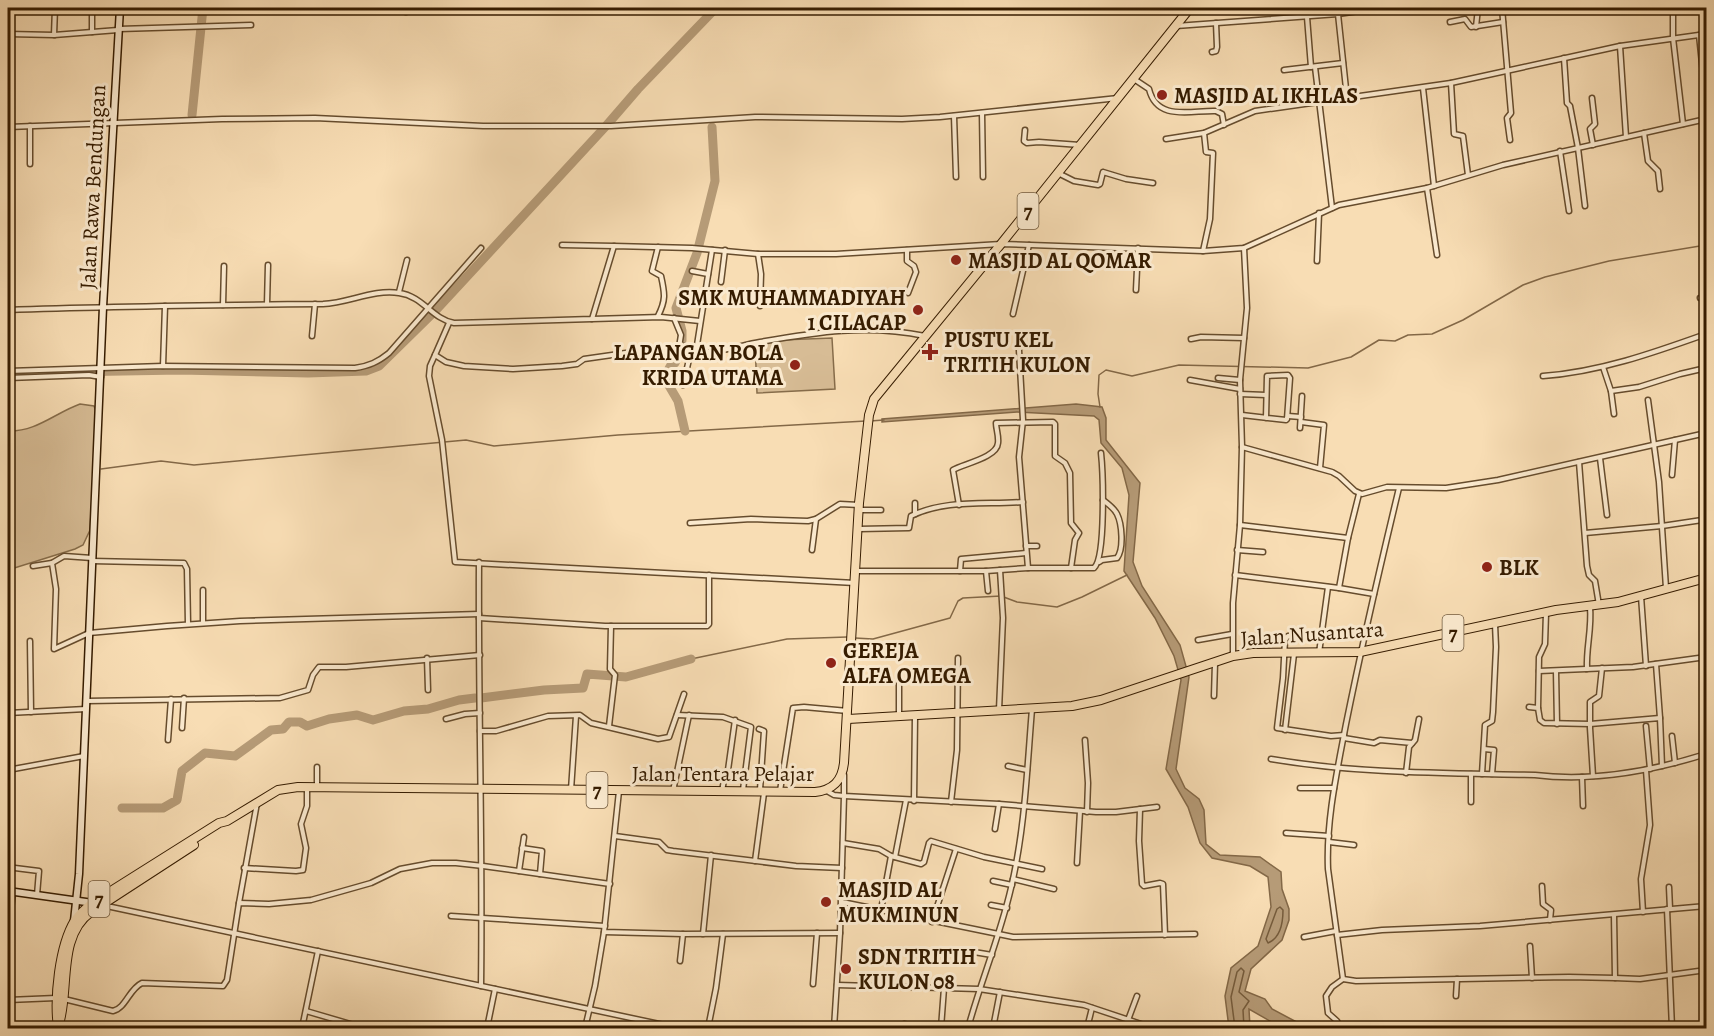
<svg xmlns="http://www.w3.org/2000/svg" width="1714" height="1036" viewBox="0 0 1714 1036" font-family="Alegreya,serif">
<rect width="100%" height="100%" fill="#f8ddb4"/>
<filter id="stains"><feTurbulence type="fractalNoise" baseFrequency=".00333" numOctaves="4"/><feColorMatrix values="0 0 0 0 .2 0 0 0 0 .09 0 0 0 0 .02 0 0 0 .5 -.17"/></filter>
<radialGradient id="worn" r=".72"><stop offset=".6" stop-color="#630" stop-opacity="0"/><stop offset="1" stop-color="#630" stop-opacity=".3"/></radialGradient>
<g fill="#d7bc95" stroke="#866c4a" stroke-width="1.5">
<path d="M832 338 835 389 757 393 755 341Z"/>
<path d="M80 404 94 406 97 414 90 530 83 545 75 549 8 570V431C36 432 55 413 80 404Z"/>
</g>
<path fill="#b69b77" stroke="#836847" stroke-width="1.5" d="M1076 404 1102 407 1106 418V440L1140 483 1133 562 1142 586 1180 645 1189 677 1176 769 1185 788 1199 799 1204 810 1206 844 1220 855 1260 857 1281 872 1282 889 1289 909V920L1282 940 1251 969 1245 991 1265 999 1272 1009 1308 1028H1282L1249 1009 1250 1028H1229L1225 996 1231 968 1258 946 1271 907 1268 877 1250 866 1212 858 1200 843 1188 807 1166 769 1181 680 1174 656 1155 618 1124 571 1129 495 1122 468 1101 443 1099 420 1094 416 1017 412 882 422V419Z"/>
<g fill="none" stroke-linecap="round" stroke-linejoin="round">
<g stroke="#765c3c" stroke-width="1.5">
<path d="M1280 907 1283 910C1283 923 1280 938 1268 943L1266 939 1277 909Z"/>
<path d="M1235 1028 1231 997 1237 972 1241 968 1244 971 1239 992 1249 1001 1243 1010 1244 1028"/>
</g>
<g stroke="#836847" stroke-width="1.5">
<path d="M1100 407 1098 394 1099 375 1106 370 1132 376 1179 365 1308 368 1351 357 1379 340 1395 341 1408 335 1432 334 1463 320 1523 285 1545 277 1609 261 1706 245"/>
<path d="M870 421 884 420"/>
<path d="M101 469 161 461 194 465 466 440 494 446 618 435 866 421"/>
<path d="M855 638 873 639 950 618 958 601 963 598 1001 596 1017 602 1057 607 1082 597 1127 575"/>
<path d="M691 659 787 639 847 637"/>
</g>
<g stroke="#b69b77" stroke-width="9">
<path d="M192 115 203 8"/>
<path d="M8 373 181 370 308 373 366 371 379 366 437 309 606 126 638 89 716 8"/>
<path d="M685 431 678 401 668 384 665 376 671 365 675 363 680 351 682 340V331L676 308 697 253 715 181 712 127"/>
<path d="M481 698 544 690 583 688 587 674 626 677 691 659"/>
<path d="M122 808H163L177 800 182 771 205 753 235 756 271 730 283 729 289 722H300L307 726 329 719 357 715 373 720 404 711 428 709 459 700 475 698"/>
</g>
<g stroke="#664c2d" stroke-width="7">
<g id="street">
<path d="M92 8V32"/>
<path d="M1502 8 1511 113 1507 118 1510 140"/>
<path d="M1673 8V38L1683 124"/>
<path d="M406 12 407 8"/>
<path d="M1338 14 1347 98"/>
<path d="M1307 17 1311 67"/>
<path d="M1450 22 1465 19 1471 27 1503 22"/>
<path d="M1176 26 1338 14 1380 8"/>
<path d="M1476 27 1478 8"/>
<path d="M119 29 251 25"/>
<path d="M8 34 54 35 118 30"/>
<path d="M54 35 55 8"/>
<path d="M1699 35 1706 102"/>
<path d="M1620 46 1626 137"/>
<path d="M1212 52 1216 51 1217 47 1216 23"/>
<path d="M1564 58 1567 103 1570 106 1578 148 1585 206"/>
<path d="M1315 67 1332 208"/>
<path d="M1284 70 1343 63"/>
<path d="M1134 79 1149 89C1157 122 1191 110 1216 111L1222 114 1224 125"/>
<path d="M1451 83 1454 134 1463 136 1468 175"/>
<path d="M1423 88 1434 186"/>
<path d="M1592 98 1595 124 1590 129 1593 145"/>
<path d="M982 113 983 177"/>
<path d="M954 116 956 177"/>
<path d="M8 127 222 119 315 118 483 126H611L755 117 902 119 940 117 1118 98"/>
<path d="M1025 130 1024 141 1027 143 1039 142 1080 145"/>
<path d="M1644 133 1648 161 1658 171 1660 189"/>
<path d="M1166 139 1204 133 1255 111 1451 83 1620 46 1706 34"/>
<path d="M1560 151 1569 211"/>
<path d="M30 164V126"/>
<path d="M1058 173 1074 181 1098 185 1100 184 1103 172 1126 179 1153 183"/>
<path d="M1427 188 1437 255"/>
<path d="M562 245 614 246"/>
<path d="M658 247 652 271 661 276C665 294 666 300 658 316"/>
<path d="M907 250V261L914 266 916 272 908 293"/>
<path d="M1203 251 1210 219 1213 153 1206 152 1204 133"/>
<path d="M758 254 761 274 760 306"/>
<path d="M1317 261 1319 213"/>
<path d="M692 271 708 274"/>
<path d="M721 282 725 250"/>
<path d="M1136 290 1138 248"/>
<path d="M399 292 407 260"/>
<path d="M685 293 704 296"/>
<path d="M1700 298 1706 297"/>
<path d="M267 304 268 265"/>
<path d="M223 305 224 266"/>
<path d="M8 310C113 306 218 305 323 304 349 303 373 289 399 293 423 296 432 319 454 323L592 319 614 246 692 248 758 254H836L1001 244 1203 251 1244 248 1339 205 1427 188 1503 165 1706 119"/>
<path d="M1013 314 1029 245"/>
<path d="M674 318 681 335 679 347 691 351 683 385"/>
<path d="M592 319 661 317 700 321"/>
<path d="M449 323 435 355 446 362 464 366 513 369 562 366 577 364 584 359 626 353 675 358 679 347"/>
<path d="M1018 333 1023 420 1019 457 1028 568"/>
<path d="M312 336 315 304"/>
<path d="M1191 339 1201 337 1244 338"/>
<path d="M684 346 695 348 697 345 712 250"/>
<path d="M691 351C715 355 737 346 760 342 817 332 867 324 925 336"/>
<path d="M435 355 430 366 429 376 442 440 455 562 855 583"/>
<path d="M163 366 165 306"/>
<path d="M1603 367 1611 391 1614 414"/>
<path d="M8 371 163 366 355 368C369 366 378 362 389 353L481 248"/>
<path d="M1543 376C1599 372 1653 353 1706 334"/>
<path d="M8 378 89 375 101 377"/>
<path d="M1218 378 1240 380"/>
<path d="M1190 380 1240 389"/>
<path d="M1611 391 1639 387 1680 374 1706 368"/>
<path d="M1240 394 1266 395"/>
<path d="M1648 400 1659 482 1666 588"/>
<path d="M1242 415 1286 420 1287 419 1290 378 1288 375 1267 376 1266 418"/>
<path d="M1288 416 1301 417"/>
<path d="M1301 422 1324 425 1320 468"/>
<path d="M1300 428 1302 396"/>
<path d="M1242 447 1332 472 1339 476 1355 491 1362 494 1387 487 1446 488 1498 480 1706 433"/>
<path d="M1600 458 1607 515"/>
<path d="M1579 462 1587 566 1589 575 1595 581 1599 605"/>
<path d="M1672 475 1675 440"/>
<path d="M1399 488C1380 567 1362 645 1346 724 1337 772 1326 820 1328 869L1343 979 1356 981 1569 977 1615 978 1614 915"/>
<path d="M915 503V514"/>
<path d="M959 505 953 470C962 464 997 458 998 443 999 436 996 429 996 423L1053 422 1055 424V456L1065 463 1070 473 1071 523 1079 533 1075 540 1071 568"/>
<path d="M859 510H881"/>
<path d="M690 523 751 519 808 521 816 519 840 504 859 505"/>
<path d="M1240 525 1348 538"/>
<path d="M859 529 909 528 911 516C945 499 987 505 1023 502"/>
<path d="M1585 533 1662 526 1702 520"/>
<path d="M1026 546H1037"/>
<path d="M812 550 816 519"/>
<path d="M1237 550 1263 552"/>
<path d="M92 558 64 556 52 563 56 589 54 649 89 633 167 626 240 621 479 614"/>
<path d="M92 561 184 563 187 569 188 624"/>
<path d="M479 562C478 703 483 845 481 986"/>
<path d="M1099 562 1102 560 1117 558C1124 549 1122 524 1117 514 1114 508 1108 504 1103 500"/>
<path d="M33 566 52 563"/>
<path d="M856 571H986L1028 568H1094C1106 557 1103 472 1101 453"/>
<path d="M960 571 961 559 1026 553"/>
<path d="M986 571 988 591"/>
<path d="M1235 575 1339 588 1374 594"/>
<path d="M1339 588 1348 538 1359 494"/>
<path d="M1641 596 1646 666"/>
<path d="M479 618 605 626H707L709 624V575"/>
<path d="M203 623V590"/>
<path d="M1297 635 1288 636 1285 640 1283 678 1277 728 1331 736 1344 735"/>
<path d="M1198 640 1232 634"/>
<path d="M30 641 31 712"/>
<path d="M1319 653 1328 587"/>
<path d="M1233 655V603L1240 525 1242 447 1240 380 1247 308 1244 248"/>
<path d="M427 658 428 690"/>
<path d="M1656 664 1660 718"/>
<path d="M1587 669C1586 647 1592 629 1590 607"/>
<path d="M1539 671 1633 667 1706 657"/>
<path d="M1556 671 1557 724"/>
<path d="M1214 696 1215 663"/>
<path d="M87 701 280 698 308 690 313 675 319 667H346L480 655"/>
<path d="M1529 707 1538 708 1540 720 1544 723 1590 724 1660 718 1662 766"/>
<path d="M1538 708 1539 657 1545 644 1546 613"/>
<path d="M999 710 1003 618 1000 570"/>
<path d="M8 713 86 709"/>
<path d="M677 715 723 717 751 727 743 790"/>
<path d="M899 716V679"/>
<path d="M446 719 465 714 480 713"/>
<path d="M609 726 615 675 610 669 611 626"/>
<path d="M1646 726 1650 769"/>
<path d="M182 728 184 698"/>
<path d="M759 729 764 731 760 790"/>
<path d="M1285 730 1294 654"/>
<path d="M480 731H496L548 716 580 715 591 723 658 739 669 737 684 694"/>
<path d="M1672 736 1675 763"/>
<path d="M1344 738 1374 743 1380 740 1412 743"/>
<path d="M168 740 171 699"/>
<path d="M1085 740 1088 783 1087 812"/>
<path d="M1484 749 1494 750 1492 774"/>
<path d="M1271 759C1359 774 1447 773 1535 775 1592 782 1652 771 1706 754"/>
<path d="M1008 766 1027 770"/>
<path d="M317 767V786"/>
<path d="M8 770 84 756"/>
<path d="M1406 773 1409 747 1415 740 1419 719"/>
<path d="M1482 774 1485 725 1492 721 1493 712 1496 647 1495 624"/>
<path d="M844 775V796L999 804 1096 812H1116L1157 807"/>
<path d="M1593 776 1590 728V702L1599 696 1602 668"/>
<path d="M1582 777 1583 806"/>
<path d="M1300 788H1334"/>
<path d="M571 790 576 716"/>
<path d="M619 791 604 932 683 934 840 933"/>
<path d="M673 791 689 715"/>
<path d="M722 791 725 775 728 770 735 720"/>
<path d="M780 791 793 708 804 707 848 711"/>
<path d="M827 791 834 795 844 796 840 933 834 1028"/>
<path d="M914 801 915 716"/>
<path d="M951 802 957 750 958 658"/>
<path d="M1471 802V774"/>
<path d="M1140 809 1139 841 1142 884 1144 886 1160 883 1163 884 1165 935"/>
<path d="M995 829 999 804"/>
<path d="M1286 833 1329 836"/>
<path d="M615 836 659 842 667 850 673 851 796 866 842 868"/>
<path d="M1329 842 1354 845"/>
<path d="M843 843 879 849 891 856 921 864 924 862 929 843 931 841 984 857 1042 869"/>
<path d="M522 848 542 851 540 874"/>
<path d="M895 857 906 800"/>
<path d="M755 861 764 793"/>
<path d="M1077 863 1080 811"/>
<path d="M15 868 39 871 37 895"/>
<path d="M244 868 296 871 303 870 306 848 301 824 307 806V787"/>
<path d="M519 871 524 837"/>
<path d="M1013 879 1054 889"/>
<path d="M993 881 1012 885"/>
<path d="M1542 886 1543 904 1551 910 1550 920"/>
<path d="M1669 887 1670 909"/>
<path d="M842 902 1013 937 1195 934"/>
<path d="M239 903 257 803"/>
<path d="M102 905 678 1028"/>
<path d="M991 905 1007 908"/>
<path d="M1667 909 1672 1028"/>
<path d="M881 910 891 856"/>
<path d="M1643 912 1641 879 1650 825 1646 770"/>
<path d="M451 916 605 926"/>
<path d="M932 922 956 849"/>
<path d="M703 934 711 855"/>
<path d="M1337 935 1382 930 1480 926 1706 906"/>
<path d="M8 936 13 892"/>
<path d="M1304 937 1336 931"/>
<path d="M1530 946 1532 978"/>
<path d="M974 952 992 955"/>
<path d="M680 961 683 934"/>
<path d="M1615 978 1640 979 1706 970"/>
<path d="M813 984 817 933"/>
<path d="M837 985 979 989 1084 1005 1153 1028"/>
<path d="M1456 996 1457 979"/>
<path d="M64 999 113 1011C126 1008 129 989 142 983L223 986 227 980 239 903 269 904 311 900 371 883 400 869 432 863H456L483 866 610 884"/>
<path d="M8 1000 56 998"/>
<path d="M306 1011 364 1028"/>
<path d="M1128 1020 1137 996"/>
<path d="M1337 1021 1328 1013 1326 996 1332 987 1343 979"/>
<path d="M1636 1026 1659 1028"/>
<path d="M302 1028 318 951"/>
<path d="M487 1028 495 989"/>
<path d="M585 1028 595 986 604 932"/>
<path d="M708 1028 716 988 723 934"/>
<path d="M899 1028 904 1024 925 1028"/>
<path d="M941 1028 944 988"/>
<path d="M968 1028C981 981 1000 936 1011 888 1025 829 1027 769 1032 709"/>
<path d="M993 1028 1000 992"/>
<path d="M1087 1028 1092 1008"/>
</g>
</g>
<g stroke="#361c00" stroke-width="9">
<g id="secondary">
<path d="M8 891 93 903"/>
<path d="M74 921 79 874 103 307 120 8"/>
</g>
</g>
<g stroke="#361c00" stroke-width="10">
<g id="highway">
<path d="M848 719 1072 706 1101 700 1233 656 1253 653 1360 652 1556 610 1618 602 1706 578"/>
<path d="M59 1024C70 990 57 936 91 912L194 845"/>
<path d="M58 1028C54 998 59 946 75 920 80 913 86 908 92 903L219 823 227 821 278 790 298 787 815 792C833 790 842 781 844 763L859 503 869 415 874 399 1001 244 1190 8"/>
</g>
</g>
<use href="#street" stroke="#fae9ce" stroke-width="4"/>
<use href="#secondary" stroke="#fae9ce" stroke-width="6"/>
<use href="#highway" stroke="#f8ddb4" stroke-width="8"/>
</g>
<g fill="#8f2418" stroke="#fae9ce" stroke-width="2">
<circle cx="1162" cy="95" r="6"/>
<circle cx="956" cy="260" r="6"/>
<circle cx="918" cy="310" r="6"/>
<path d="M927 343h6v6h6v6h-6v6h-6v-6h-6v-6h6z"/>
<circle cx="795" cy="365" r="6"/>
<circle cx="1487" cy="567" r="6"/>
<circle cx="831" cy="663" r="6"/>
<circle cx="826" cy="902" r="6"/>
<circle cx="846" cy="969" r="6"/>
</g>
<g text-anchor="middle" stroke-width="6" stroke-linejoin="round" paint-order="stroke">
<g fill="#fae9ce" stroke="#715a3e" stroke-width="1.5">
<rect x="1017.5" y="193" width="21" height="36" rx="4.5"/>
<rect x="1442.5" y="615" width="21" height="36" rx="4.5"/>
<rect x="586.5" y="772" width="21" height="36" rx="4.5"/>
<rect x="88.5" y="881" width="21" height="36" rx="4.5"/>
</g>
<g font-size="21" font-weight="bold" fill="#361c00">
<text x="1028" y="218">7</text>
<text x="1453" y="640">7</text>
<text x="597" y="797">7</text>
<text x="99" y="906">7</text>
</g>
<g font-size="22" font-weight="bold" fill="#361c00" stroke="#fae9ce" text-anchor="start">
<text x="1174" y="103">MASJID AL IKHLAS</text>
<text x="968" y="268">MASJID AL QOMAR</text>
<text x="906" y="305" text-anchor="end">SMK MUHAMMADIYAH<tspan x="906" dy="25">1 CILACAP</tspan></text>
<text x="944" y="347">PUSTU KEL<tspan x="944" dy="25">TRITIH KULON</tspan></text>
<text x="783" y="360" text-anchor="end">LAPANGAN BOLA<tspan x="783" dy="25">KRIDA UTAMA</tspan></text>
<text x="1499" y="575">BLK</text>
<text x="843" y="658">GEREJA<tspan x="843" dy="25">ALFA OMEGA</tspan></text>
<text x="838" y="897">MASJID AL<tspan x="838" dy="25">MUKMINUN</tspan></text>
<text x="858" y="964">SDN TRITIH<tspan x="858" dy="25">KULON 08</tspan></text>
</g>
<g font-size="22" fill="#361c00" stroke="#fae9ce">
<text transform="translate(92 187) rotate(-87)" y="8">Jalan Rawa Bendungan</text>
<text transform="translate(1312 633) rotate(-4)" y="8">Jalan Nusantara</text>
<text x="723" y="781">Jalan Tentara Pelajar</text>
</g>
</g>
<rect width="1714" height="1036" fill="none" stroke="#f8ddb4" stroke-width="30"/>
<rect x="9" y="9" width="1696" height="1018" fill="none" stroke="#361c00" stroke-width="3"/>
<rect x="15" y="15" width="1684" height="1006" fill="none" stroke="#361c00" stroke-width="1.5"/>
<rect width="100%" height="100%" filter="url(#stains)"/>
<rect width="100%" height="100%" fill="url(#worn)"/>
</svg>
